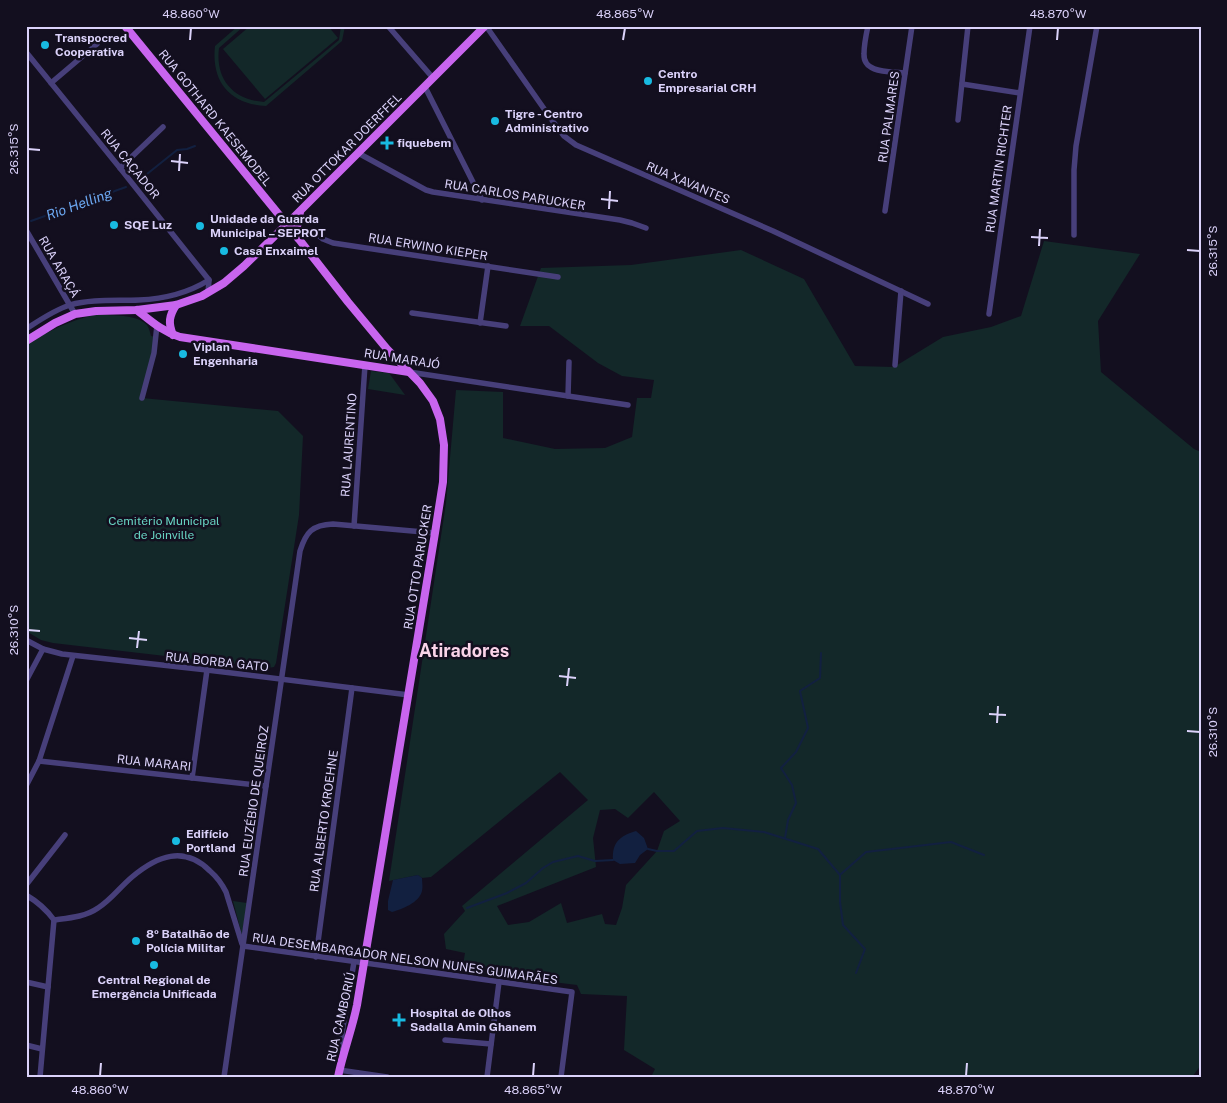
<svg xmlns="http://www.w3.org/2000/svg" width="1227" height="1103" viewBox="0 0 1227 1103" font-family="'Public Sans',sans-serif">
<rect width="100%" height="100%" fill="#130f1f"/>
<g fill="#132829" fill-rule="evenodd">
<path d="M238 26H244L219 48C215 79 233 100 264 102L339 40 341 26H345L342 41 266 106C230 104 211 82 215 46Z"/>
<path d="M250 26H328L338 38 265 99 223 49Z"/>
<path d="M1044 241 1140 254 1098 321 1101 372 1194 449 1201 452V1065L1192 1077H651L655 1069 624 1050 627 996 581 994 577 985 462 971 465 953 446 949 444 934 465 911 462 906 588 800 560 772 431 877 422 878 418 875 389 881 446 503 456 390 503 392V438L555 449 605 448 632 437 637 398H651L654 380 622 376 598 363 549 326H520L541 268 631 265 741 250 804 279 855 366 894 367 943 337 991 327 1021 316ZM654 792 680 821 664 831 657 851 626 885 622 908 616 925 605 924 602 914 567 923 561 903 529 922 508 925 497 906 596 867 593 838 600 810 615 809 628 818Z"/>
<path d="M94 315C107 315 138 314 147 325 149 328 150 332 151 336L156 337 142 398 278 411 303 436 299 515 276 663 274 667 268 668 53 643 41 640 26 631V345C48 331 69 321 94 315Z"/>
<path d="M371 371 389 373 405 395 368 389Z"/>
<path d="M233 901 247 903 242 935Z"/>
</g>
<g fill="#122040">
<path d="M636 831 644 838 648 849 640 855 635 863 620 864 613 860C612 843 619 836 636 831Z"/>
<path d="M418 875 422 878C422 882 423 887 422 891 419 903 402 909 392 912L388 910V901L393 880Z"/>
</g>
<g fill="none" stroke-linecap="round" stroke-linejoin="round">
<g stroke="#122040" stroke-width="2">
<path d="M142 178 177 150 187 149 195 146"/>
<path d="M31 221 126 187"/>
<path d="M785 838 788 820 796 803 792 785 781 768 796 752 808 728 800 691 820 678 821 653"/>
<path d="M648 849 657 851H674L697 831 723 828 764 832 818 849 840 875V902L843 925 865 949 856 973"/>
<path d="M841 874 866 852 951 842 984 855"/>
<path d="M467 908 507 893 526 883 543 868 553 862 578 856 595 861 613 860"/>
</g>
<g stroke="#473f7a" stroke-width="5.5">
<path d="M388 26 433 78"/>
<path d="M486 26 554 123 564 136 576 145 773 231 928 304"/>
<path d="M868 26C866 35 864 45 864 54 863 74 891 71 905 73"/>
<path d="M26 52 120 168 209 280 208 293"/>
<path d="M51 83 97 44"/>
<path d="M962 84 1020 93"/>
<path d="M425 87 482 200"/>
<path d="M958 120 968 26"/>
<path d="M358 153 426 190 433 192 620 220 632 223 646 228"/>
<path d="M120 168 163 127"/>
<path d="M885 211 912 26"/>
<path d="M26 230 75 314"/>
<path d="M1074 235V170L1076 146 1097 26"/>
<path d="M298 238 314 232 323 239 333 243 558 277"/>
<path d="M412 313 506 326"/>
<path d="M989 314 1030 26"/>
<path d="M480 323 488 266"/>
<path d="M26 329C40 320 54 310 70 305 92 299 116 301 139 300 163 299 188 293 209 280"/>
<path d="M895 365 901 291"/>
<path d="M409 372 628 405"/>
<path d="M568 396 569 362"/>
<path d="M142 398 154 353 157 325"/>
<path d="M354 526 365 365"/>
<path d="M26 640 43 649 62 654 207 670 409 695"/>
<path d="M26 681 43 649"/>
<path d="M39 761 266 786"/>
<path d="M192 778 207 670"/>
<path d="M26 786 39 761 73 656"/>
<path d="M26 885 65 835"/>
<path d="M26 895C38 902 46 909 54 920"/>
<path d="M54 920C69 918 85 917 98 908 111 900 120 887 132 877 157 856 184 845 210 871 217 877 222 884 226 892L242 944"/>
<path d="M243 946 572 992 561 1077"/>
<path d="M316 957 352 688"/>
<path d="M26 982 48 987"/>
<path d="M445 1040 491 1044"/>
<path d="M26 1045 42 1049"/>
<path d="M342 1051V1033L354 962"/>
<path d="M339 1070 387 1077"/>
<path d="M40 1077 54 920"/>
<path d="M224 1077 300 551C306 532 312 525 333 524L435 533"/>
<path d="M487 1077 499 982"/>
</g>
<g stroke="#c865ee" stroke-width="8">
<path d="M125 26 298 238 348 302 387 349 420 383 433 401 440 419 444 445 443 482 435 533 357 1005C352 1030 343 1052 338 1077"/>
<path d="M298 238 297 227 300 212"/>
<path d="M137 310C151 321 163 332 180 337L409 372"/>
<path d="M173 335C168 323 169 316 176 305"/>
<path d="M26 341 55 323 75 314 96 311 137 310 176 305 202 296 224 283 244 266 287 224 485 26"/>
</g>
</g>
<path fill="none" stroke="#dbd2fa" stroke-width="2" d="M190 40 191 28M623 40 625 28M1057 40 1058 28M28 149 40 150M171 161 188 163M179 171 180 154M601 199 618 201M609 209 610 191M1031 237 1048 238M1039 246 1040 229M1187 250 1200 251M28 630 40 631M129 638 147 640M137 648 139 631M559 676 576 678M567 686 569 668M989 714 1006 715M997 723 998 706M1187 731 1200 732M100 1076 101 1063M533 1076 534 1063M966 1076 967 1063"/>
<g fill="#18bae1" stroke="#130f1f" stroke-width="2">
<circle cx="45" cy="45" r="5"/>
<circle cx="648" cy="81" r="5"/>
<circle cx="495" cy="121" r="5"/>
<path d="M384.5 135.5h5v5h5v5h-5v5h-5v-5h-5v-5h5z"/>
<circle cx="114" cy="225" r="5"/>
<circle cx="200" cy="226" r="5"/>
<circle cx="224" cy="251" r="5"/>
<circle cx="183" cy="354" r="5"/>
<circle cx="176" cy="841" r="5"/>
<circle cx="136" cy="941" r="5"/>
<circle cx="154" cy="965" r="5"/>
<path d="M396.5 1012.5h5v5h5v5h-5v5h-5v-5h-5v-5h5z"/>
</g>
<g text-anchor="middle" stroke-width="5" stroke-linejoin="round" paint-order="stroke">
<g font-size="12" font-weight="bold" fill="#dbd2fa" stroke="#130f1f" text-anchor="start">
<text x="55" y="42">Transpocred<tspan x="55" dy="14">Cooperativa</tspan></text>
<text x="658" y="78">Centro<tspan x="658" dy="14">Empresarial CRH</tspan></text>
<text x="505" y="118">Tigre - Centro<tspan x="505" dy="14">Administrativo</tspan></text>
<text x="397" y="147">fiquebem</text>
<text x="210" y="223">Unidade da Guarda<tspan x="210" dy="14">Municipal – SEPROT</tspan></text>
<text x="124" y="229">SQE Luz</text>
<text x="234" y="255">Casa Enxaimel</text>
<text x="193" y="351">Viplan<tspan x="193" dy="14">Engenharia</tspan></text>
<text x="186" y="838">Edifício<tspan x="186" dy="14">Portland</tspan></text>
<text x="146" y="938">8º Batalhão de<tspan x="146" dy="14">Polícia Militar</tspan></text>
<text x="154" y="984" text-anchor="middle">Central Regional de<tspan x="154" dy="14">Emergência Unificada</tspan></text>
<text x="410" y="1017">Hospital de Olhos<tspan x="410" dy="14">Sadalla Amin Ghanem</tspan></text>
</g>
<g font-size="12" fill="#dbd2fa" stroke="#130f1f">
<text transform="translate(889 117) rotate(-82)" y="4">RUA PALMARES</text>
<text transform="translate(215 118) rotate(51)" y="4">RUA GOTHARD KAESEMODEL</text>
<text transform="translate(347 148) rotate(-45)" y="4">RUA OTTOKAR DOERFFEL</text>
<text transform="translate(130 164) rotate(51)" y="4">RUA CAÇADOR</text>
<text transform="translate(999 169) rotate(-82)" y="4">RUA MARTIN RICHTER</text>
<text transform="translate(688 183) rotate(23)" y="4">RUA XAVANTES</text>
<text transform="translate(515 195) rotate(9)" y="4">RUA CARLOS PARUCKER</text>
<text transform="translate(428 247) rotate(9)" y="4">RUA ERWINO KIEPER</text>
<text transform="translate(59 267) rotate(60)" y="4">RUA ARAÇÁ</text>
<text transform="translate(402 359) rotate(9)" y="4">RUA MARAJÓ</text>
<text transform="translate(349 445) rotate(-86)" y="4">RUA LAURENTINO</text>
<text transform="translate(418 567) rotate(-81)" y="4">RUA OTTO PARUCKER</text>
<text transform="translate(217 662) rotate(6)" y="4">RUA BORBA GATO</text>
<text transform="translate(154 763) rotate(6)" y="4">RUA MARARI</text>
<text transform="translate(254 801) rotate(-82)" y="4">RUA EUZÉBIO DE QUEIROZ</text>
<text transform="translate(324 821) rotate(-82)" y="4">RUA ALBERTO KROEHNE</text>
<text transform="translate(405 959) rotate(8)" y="4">RUA DESEMBARGADOR NELSON NUNES GUIMARÃES</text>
<text transform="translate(341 1017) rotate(-77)" y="4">RUA CAMBORIÚ</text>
</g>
<g font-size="12" fill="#67d2c1" stroke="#130f1f">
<text x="164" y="525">Cemitério Municipal<tspan x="164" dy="14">de Joinville</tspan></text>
</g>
<g font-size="14" font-style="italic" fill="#6ba6ef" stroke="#130f1f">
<text transform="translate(79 204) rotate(-20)" y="5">Rio Helling</text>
</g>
<g font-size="18" font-weight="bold" fill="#fad4e9" stroke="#130f1f">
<text x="464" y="657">Atiradores</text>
</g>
</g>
<rect width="1227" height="1103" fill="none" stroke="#130f1f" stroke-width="55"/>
<rect x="28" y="28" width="1172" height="1048" fill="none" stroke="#dbd2fa" stroke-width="2"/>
<g font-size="12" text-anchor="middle" fill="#dbd2fa">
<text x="191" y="18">48.860°W</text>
<text x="625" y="18">48.865°W</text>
<text x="1058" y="18">48.870°W</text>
<text transform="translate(14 149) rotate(-90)" y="4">26.315°S</text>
<text transform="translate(1213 251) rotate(-90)" y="4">26.315°S</text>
<text transform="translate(14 630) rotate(-90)" y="4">26.310°S</text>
<text transform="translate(1213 732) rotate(-90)" y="4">26.310°S</text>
<text x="100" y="1094">48.860°W</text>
<text x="533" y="1094">48.865°W</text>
<text x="966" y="1094">48.870°W</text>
</g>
</svg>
